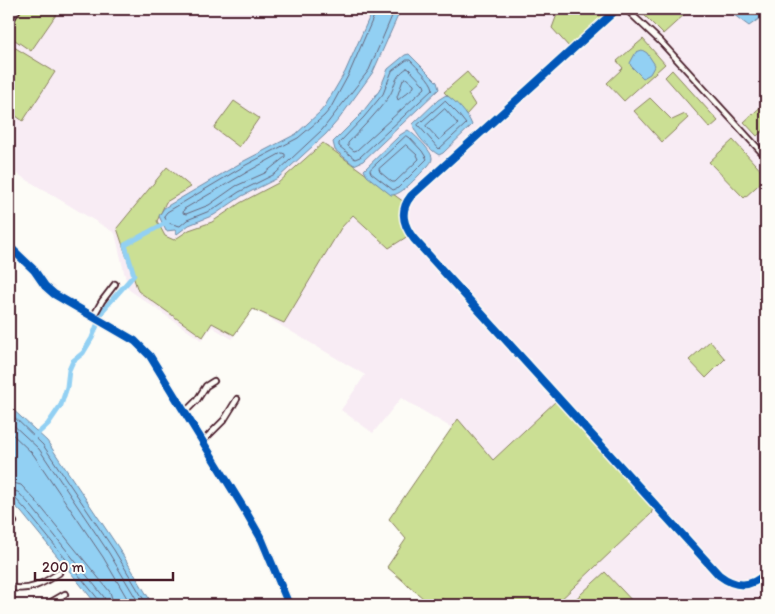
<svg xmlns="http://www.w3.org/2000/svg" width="775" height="614" viewBox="0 0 775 614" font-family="Itim,sans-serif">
<rect width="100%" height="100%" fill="#fdfcf7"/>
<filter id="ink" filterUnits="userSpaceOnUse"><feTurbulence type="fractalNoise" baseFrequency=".02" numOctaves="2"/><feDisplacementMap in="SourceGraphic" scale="10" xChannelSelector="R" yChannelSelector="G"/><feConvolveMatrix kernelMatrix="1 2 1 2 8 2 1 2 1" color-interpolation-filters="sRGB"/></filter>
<g filter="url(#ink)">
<path fill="#f8ecf4" d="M9 9H726L749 26 766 14V605H448L442 598 431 605 387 567 406 539 389 519 452 428 401 398 373 433 341 410 365 375 253 309 232 339 212 327 201 340 128 289 115 233 9 169Z"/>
<g fill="#cbdf94" stroke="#8a7f60">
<path d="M21 9H60L31 51 9 36V29Z"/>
<path d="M559 9H611L570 48 552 28Z"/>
<path d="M638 9H676L685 14 663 34Z"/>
<path d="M643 39 665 64 624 101 607 83 623 68 617 61Z"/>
<path d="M9 44 55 72 23 121 9 111Z"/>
<path d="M672 70 718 121 710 128 665 77Z"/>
<path d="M467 72 478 85 468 94 475 105 466 115 444 92Z"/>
<path d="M650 98 672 120 685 114 688 118 662 142 634 111Z"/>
<path d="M234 101 259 118 239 147 214 128Z"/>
<path d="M766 102V128L757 136 744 122Z"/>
<path d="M733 140 766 176V178L744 198 709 162Z"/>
<path d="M323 143 404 202C397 215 402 224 408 236L389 248 353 215 341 228 284 323 253 309 234 335 212 323 203 337 138 291 117 228 167 167 191 187 166 202 157 221 165 236 174 240 189 230 212 222 240 203 278 183Z"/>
<path d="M710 341 725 359 706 378 689 360Z"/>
<path d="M557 400 652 502 653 508 651 514 555 605H448L442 598 431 605 387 567 406 539 389 519 458 419 493 460Z"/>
<path d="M605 572 636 605H569Z"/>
</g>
<g fill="#92d0f3" stroke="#7589a3">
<path d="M373 9H401L373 72 339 119 326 134 278 178 242 196 214 215 189 225 177 234 175 230 166 231 159 216 164 208 244 161 296 134 320 112 325 106 345 72Z"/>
<path d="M726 9H766V14L749 26Z"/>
<path d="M642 50 647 53 655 65 650 74 643 78 631 66 630 63 636 52Z"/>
<path d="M409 54 437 82 439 89 363 161 354 165 335 150 333 142 361 114 379 91 388 69 405 55Z"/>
<path d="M446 95C456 101 468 114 472 125L443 153 439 155C430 150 414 134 413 124L438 100Z"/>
<path d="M408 130C414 134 432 151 432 158 432 162 430 163 428 166 420 173 402 196 391 195L367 176 364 170 400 135Z"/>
<path d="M9 406 47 441 118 547 153 605H97L22 513 9 499Z"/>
</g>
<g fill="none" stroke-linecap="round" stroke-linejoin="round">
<g stroke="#67667b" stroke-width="1">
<path d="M377 9 349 74 330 109 324 116 298 138 246 165 167 212 164 216 168 223 180 226 187 220 212 210 239 192 275 174 322 130 369 70 395 9"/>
<path d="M407 60H410C417 68 431 79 433 89L360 157 355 159 339 146V143L364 117 383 94 392 71Z"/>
<path d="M407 68 409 69 424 85 425 88 357 150 354 151 348 146V143C362 128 376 114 388 98 397 85 392 78 407 68Z"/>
<path d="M406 78 414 85V87L398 100 397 97 403 80Z"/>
<path d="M445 101 458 114 466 124 439 149 418 125Z"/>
<path d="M445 109 458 124 439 140 426 126Z"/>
<path d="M406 136 409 137 422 151 427 159 398 188 393 190 371 173 370 170Z"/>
<path d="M406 145 417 155 419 159 395 182H392L380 172 379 169Z"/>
<path d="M282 153 285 154V157L265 173 236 186 209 205 186 214 183 213 184 209 249 171Z"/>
<path d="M9 412 43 445 114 550 147 605"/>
<path d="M9 421 39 449 109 553 140 605"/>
<path d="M9 431 33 454 103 557 131 605"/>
<path d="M9 482 21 485 36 501 110 592 114 605"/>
<path d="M9 490 18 492 31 506 104 597 106 605"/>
<path d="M9 496 14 497 26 510 99 600 100 605"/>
</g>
<path stroke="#92d0f3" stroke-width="5" d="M33 438 48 424 61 405 67 387 69 370 73 361 83 353 92 338 103 310 134 275 125 245 169 221"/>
<g stroke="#4a1f2b" stroke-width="8">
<g id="street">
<path d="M617 9 411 196C399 211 403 225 414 239L719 575C736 588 751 588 766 573"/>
<path d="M626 9 661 42 766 157"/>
<path d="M9 23 18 9"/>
<path d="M93 317 102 301 115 284"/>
<path d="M185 412 197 400 206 386 214 381"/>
<path d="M203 441 224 420 237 399"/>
<path d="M9 526 14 522"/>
<path d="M9 587C29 592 42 584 59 573"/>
<path d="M46 605 65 594"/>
</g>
</g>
<g stroke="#4a1f2b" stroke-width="10">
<path id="secondary" d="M9 246 34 270 45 286 54 294 135 341 150 356 246 512 262 540 289 605"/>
</g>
<use href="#street" stroke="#fdfcf7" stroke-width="4.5"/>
<use href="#secondary" stroke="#fdfcf7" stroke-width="6"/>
<g stroke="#fdfcf7" stroke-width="11">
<g id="cycleway">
<path d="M617 9 411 196C399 211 403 225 414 239L719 575C736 588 751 588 766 573"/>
<path d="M9 246 34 270 45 286 54 294 135 341 150 356 246 512 262 540 289 605"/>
</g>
</g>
<use href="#cycleway" stroke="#0057b8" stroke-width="8"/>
</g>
</g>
<rect width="775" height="614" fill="none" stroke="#fdfcf7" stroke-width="30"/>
<rect x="15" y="15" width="745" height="584" fill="none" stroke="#4a1f2b" stroke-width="2" filter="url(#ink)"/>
<path d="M35 572v8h138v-8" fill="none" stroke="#4a1f2b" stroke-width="2.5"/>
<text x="42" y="572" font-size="15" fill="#4a1f2b" stroke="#fdfcf7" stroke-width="4" paint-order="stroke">200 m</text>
</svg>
